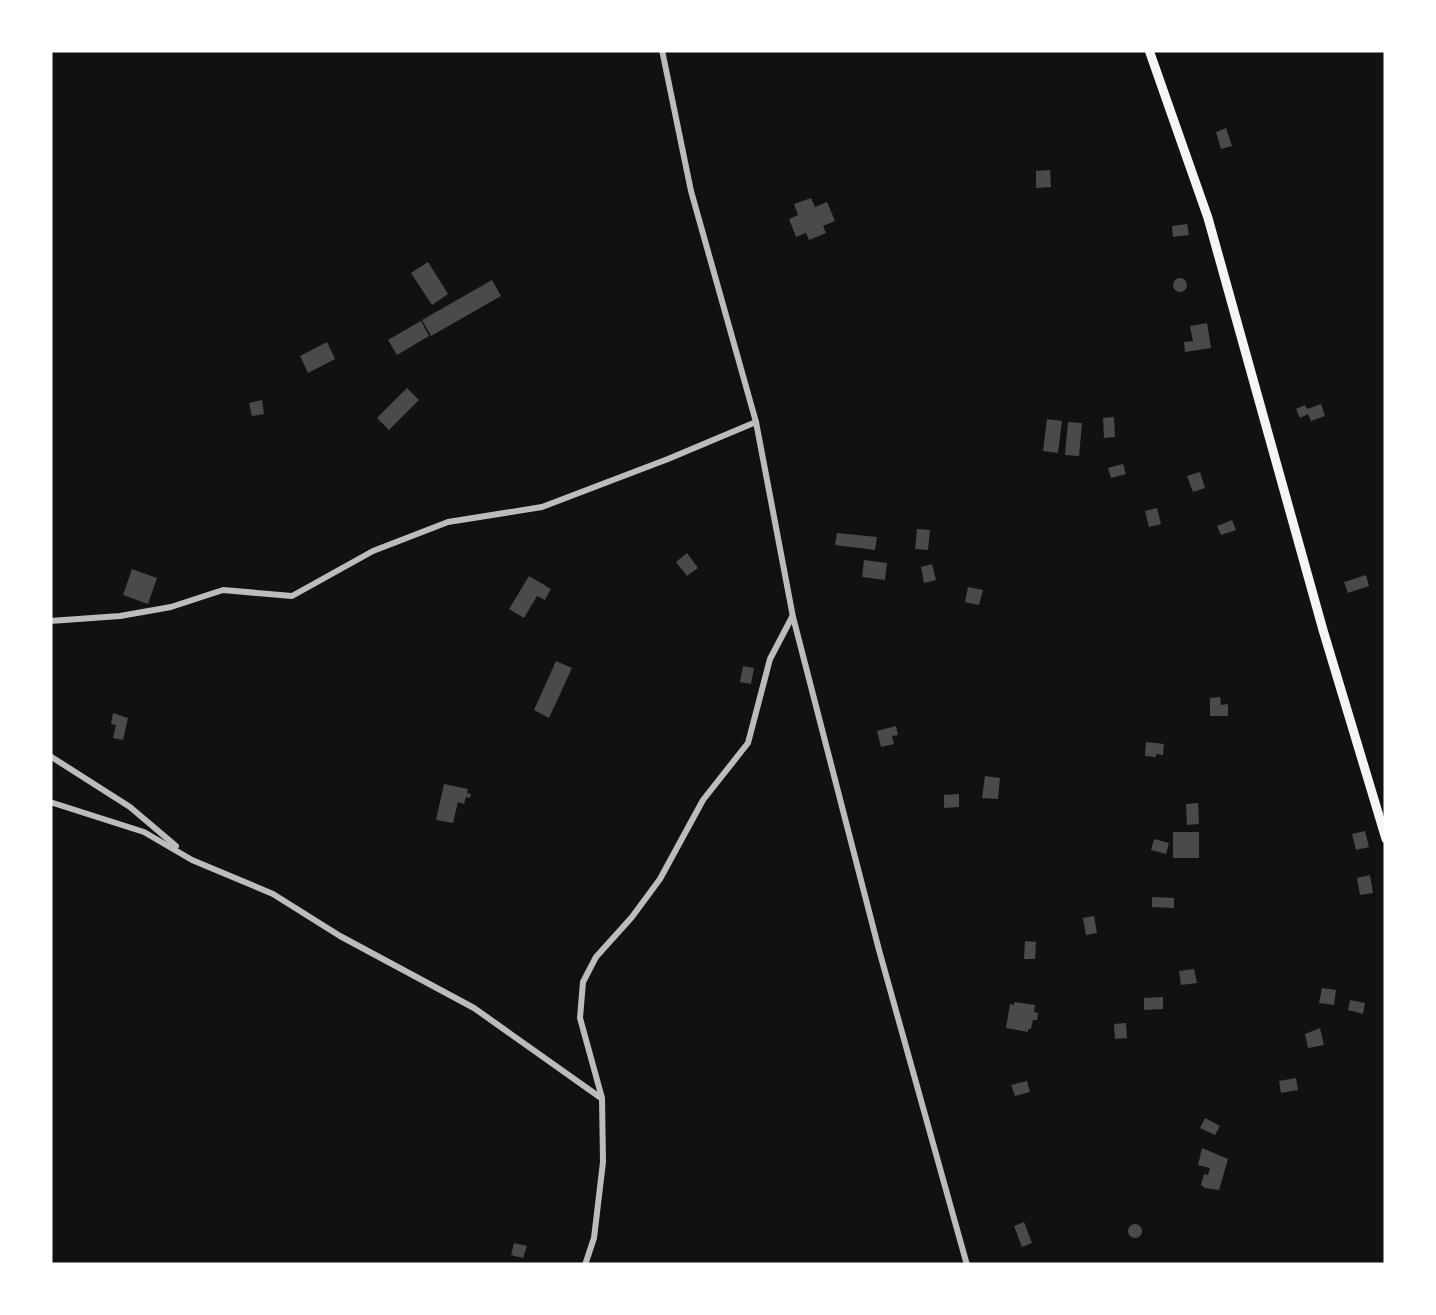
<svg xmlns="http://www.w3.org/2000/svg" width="1436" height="1315" viewBox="0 0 1436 1315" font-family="'Work Sans',sans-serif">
<rect width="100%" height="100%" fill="#111"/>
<g fill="#4a4a4a">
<path d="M1226 128 1232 146 1221 149 1216 132Z"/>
<path d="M1050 170 1051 187 1036 188V171Z"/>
<path d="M811 198 815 207 827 202 835 221 823 226 826 233 809 240 806 233 796 237 789 219 798 215 794 204Z"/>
<path d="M1187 224 1189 235 1173 237 1172 226Z"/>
<path d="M428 262 448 294 432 305 411 273Z"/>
<circle cx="1180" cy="285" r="7"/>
<path d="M492 280 501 296 431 336 422 320Z"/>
<path d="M421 321 429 336 397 355 388 340Z"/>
<path d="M1207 323 1211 348 1185 352 1184 342 1193 341 1190 326Z"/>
<path d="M327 342 335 359 308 373 300 356Z"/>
<path d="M407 388 419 400 389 430 377 418Z"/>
<path d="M262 400 264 414 252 416 249 403Z"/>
<path d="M1321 404 1325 416 1311 421 1308 414 1300 418 1296 409 1305 405 1307 409Z"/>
<path d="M1114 417 1115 437 1104 438 1103 418Z"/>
<path d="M1047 419 1062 421 1058 453 1043 451Z"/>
<path d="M1068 422 1082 423 1079 456 1065 455Z"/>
<path d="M1123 464 1126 474 1111 478 1108 468Z"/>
<path d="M1200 472 1205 488 1193 492 1187 476Z"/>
<path d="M1157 508 1161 524 1149 527 1145 511Z"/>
<path d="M1232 520 1236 530 1221 535 1217 526Z"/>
<path d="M917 529 930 530 928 550 915 549Z"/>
<path d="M837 533 877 537 875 550 835 545Z"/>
<path d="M687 553 698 568 687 576 676 562Z"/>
<path d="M864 560 887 563 885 580 862 577Z"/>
<path d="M932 564 936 580 924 583 921 567Z"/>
<path d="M132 569 157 578 148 604 123 595Z"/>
<path d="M1366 575 1369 586 1348 593 1344 582Z"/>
<path d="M529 576 551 589 545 600 537 596 524 618 509 609Z"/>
<path d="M968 587 983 590 979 605 965 602Z"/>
<path d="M556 661 572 668 549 718 534 710Z"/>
<path d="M743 666 754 668 751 684 740 682Z"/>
<path d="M1220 697 1221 705 1228 704V716H1210V698Z"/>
<path d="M113 713 128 718 123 740 113 738 116 725 111 724Z"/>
<path d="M896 726 898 735 892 736 894 744 881 747 877 731Z"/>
<path d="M1146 742 1164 744 1163 755 1156 754V757L1145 756Z"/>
<path d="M985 776 1000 778 998 799 982 798Z"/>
<path d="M444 784 468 789 467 793 471 794 470 798 466 797 464 804 458 802 453 823 436 820Z"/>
<path d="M959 794V807L944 808V795Z"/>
<path d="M1198 803 1199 824 1187 825 1186 804Z"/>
<path d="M1365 831 1369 847 1356 850 1352 834Z"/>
<rect x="1173" y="832" width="26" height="26"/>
<path d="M1154 839 1169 843 1166 854 1151 850Z"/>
<path d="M1370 875 1373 893 1360 895 1357 878Z"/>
<path d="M1152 897 1174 898V908L1152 907Z"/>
<path d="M1094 916 1097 933 1086 935 1083 918Z"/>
<path d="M1025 941 1036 942 1035 959H1024Z"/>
<path d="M1194 969 1197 983 1181 985 1179 971Z"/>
<path d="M1322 988 1336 990 1334 1005 1319 1003Z"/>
<path d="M1163 997V1009L1144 1010V998Z"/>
<path d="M1350 1000 1365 1003 1363 1014 1348 1010Z"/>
<path d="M1014 1002 1035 1005 1034 1012 1038 1013 1037 1020H1033L1031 1029H1028V1032L1006 1028 1010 1004 1014 1005Z"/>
<path d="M1126 1023 1127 1038 1115 1039 1114 1024Z"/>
<path d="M1320 1028 1324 1045 1308 1048 1305 1034Z"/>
<path d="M1296 1078 1298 1090 1281 1093 1279 1081Z"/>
<path d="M1027 1081 1030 1092 1015 1096 1011 1085Z"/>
<path d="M1205 1118 1220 1126 1215 1135 1200 1128Z"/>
<path d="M1202 1148 1228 1159 1219 1190 1205 1188 1201 1185 1204 1174 1208 1175 1210 1168 1198 1165Z"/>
<path d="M1024 1222 1032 1243 1022 1247 1014 1226Z"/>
<circle cx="1135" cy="1231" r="7"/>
<path d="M514 1243 527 1246 523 1258 511 1255Z"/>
</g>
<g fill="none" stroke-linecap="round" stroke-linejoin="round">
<g stroke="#bcbcbc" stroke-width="6">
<path d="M662 50 691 191 756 422 793 617 879 950 967 1265"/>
<path d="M50 621 120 616 171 607 223 590 292 596 373 551 448 522 542 507 668 459 756 422"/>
<path d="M50 756 130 807 176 846"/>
<path d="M50 802 144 832 192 860 273 894 340 936 474 1008 601 1098"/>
<path d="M585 1265 594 1238 603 1162 602 1098 580 1018 583 982 596 957 632 917 660 879 703 800 748 743 770 659 792 617"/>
</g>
<path stroke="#f5f5f5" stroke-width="9" d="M1149 50 1208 218 1323 630 1386 839"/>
</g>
<rect width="1436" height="1315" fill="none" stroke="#ffffff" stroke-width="105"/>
</svg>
